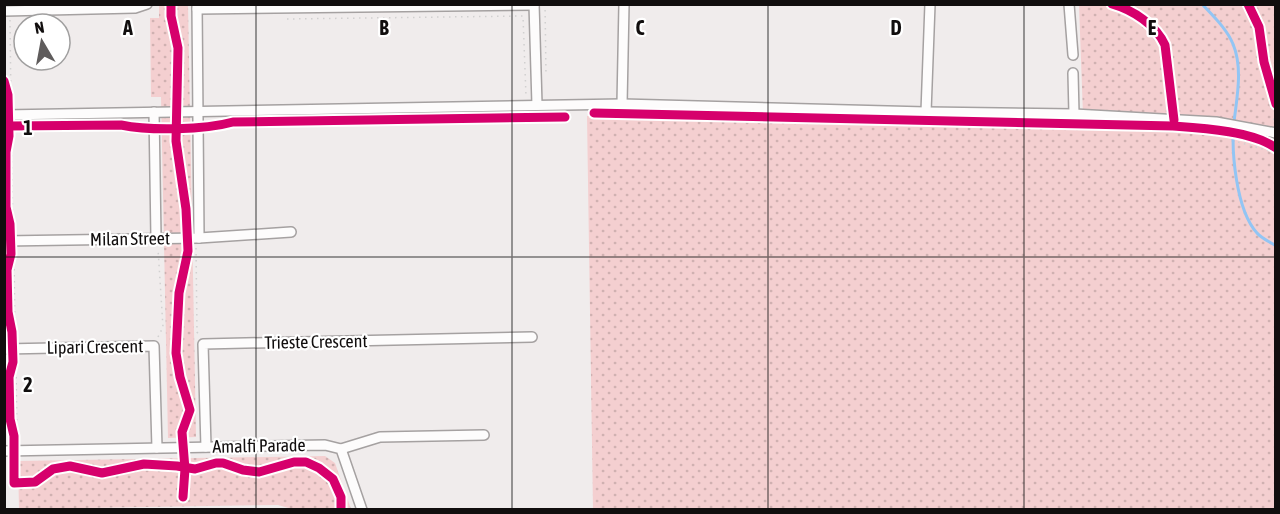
<svg xmlns="http://www.w3.org/2000/svg" width="1280" height="514" viewBox="0 0 1280 514" font-family="'Asap Condensed',sans-serif">
<defs>
<pattern id="park-dots" width="8" height="8" patternUnits="userSpaceOnUse" patternTransform="scale(1.5)"><rect width="8" height="8" fill="#f4cfd0"/><path d="M2 2h.1M6 6h.1" fill="none" stroke="#d0b1b1" stroke-width="1.8" stroke-linecap="round"/></pattern>
</defs>
<rect width="100%" height="100%" fill="#f0ecec"/>
<g fill="url(#park-dots)">
<path d="M159 5H188L196 437 168 438 161 97H151L150 18H159Z"/>
<path d="M1079 5H1275V509H593L587 116 1154 129V119L1083 115Z"/>
<path d="M325 456 335 463 351 509H292L278 505 19 509 18 461Z"/>
</g>
<g fill="none" stroke-linecap="round" stroke-linejoin="round">
<path stroke="#92c5f4" stroke-width="3" d="M1202 4C1213 16 1227 29 1233 44 1243 68 1237 97 1234 122 1231 151 1236 210 1257 233 1261 238 1270 242 1276 246"/>
<g stroke="#a5a1a1" stroke-width="12">
<g id="minor">
<path d="M197 4 199 238"/>
<path d="M534 4 537 105"/>
<path d="M1069 4 1073 55"/>
<path d="M197 9 534 5"/>
<path d="M4 11 135 8 147 4"/>
<path d="M1073 73 1074 114"/>
<path d="M622 104 624 4"/>
<path d="M154 112 156 238"/>
<path d="M926 112 930 4"/>
<path d="M4 115 622 104 926 112 1074 114 1216 122 1276 133"/>
<path d="M4 241 199 238 291 232"/>
<path d="M4 349 154 346 157 448"/>
<path d="M206 447 203 344 532 337"/>
<path d="M341 449 380 437 484 435"/>
<path d="M4 451 325 445 341 449 362 510"/>
</g>
</g>
<g stroke="#d1d0d0" stroke-width="1.5" stroke-dasharray="1.5 4.5" stroke-linecap="butt">
<path d="M545 4 546 76"/>
<path d="M287 19 523 16 526 96"/>
<path d="M10 20 11 106"/>
<path d="M1273 119 1276 120"/>
<path d="M11 125 13 232"/>
<path d="M1241 137 1238 142 1276 153"/>
<path d="M196 248 197 332 199 335"/>
<path d="M14 251 15 340"/>
<path d="M158 337 163 327 158 249"/>
<path d="M16 359 17 442"/>
<path d="M17 461 18 483"/>
</g>
<use href="#minor" stroke="#fdfcfc" stroke-width="9"/>
<g stroke="#fff" stroke-width="13">
<g id="cycleway">
<path d="M171 4V16L178 48 176 141 186 209 188 251 179 293 176 353 180 377 190 410 182 432 185 469 183 497"/>
<path d="M1112 4C1133 10 1156 25 1165 45L1174 120"/>
<path d="M1248 4 1259 27 1264 62 1276 104"/>
<path d="M4 81 8 95 9 136 6 152V207L10 224 11 254 7 270 8 312 12 332 13 362 9 377 10 419 14 436V483L35 482 53 469 70 466 102 473 144 464 177 466 195 469 216 463H223L243 470 259 472 294 462H306L319 468 333 479 341 497V510"/>
<path d="M594 113 1173 126C1201 128 1253 131 1276 148"/>
<path d="M9 126 121 125C150 131 204 130 233 122L565 117"/>
</g>
</g>
<use href="#cycleway" stroke="#d6006c" stroke-width="9"/>
</g>
<path fill="none" stroke="#110e0e" stroke-width="1.5" stroke-opacity="0.55" d="M256 4V510M512 4V510M768 4V510M1024 4V510M4 257H1276"/>
<g text-anchor="middle" stroke-width="4.5" stroke-linejoin="round" paint-order="stroke">
<g font-size="18" fill="#110e0e" stroke="#fff">
<text transform="translate(130 239) rotate(-1)" y="6">Milan Street</text>
<text transform="translate(316 342) rotate(-1)" y="6">Trieste Crescent</text>
<text transform="translate(95 347) rotate(-1)" y="6">Lipari Crescent</text>
<text transform="translate(259 446) rotate(-1)" y="6">Amalfi Parade</text>
</g>
</g>
<g font-size="20" text-anchor="middle" font-weight="bold" fill="#110e0e" stroke="#fff" stroke-width="4.5" stroke-linejoin="round" paint-order="stroke">
<text x="128" y="35">A</text>
<text x="384" y="35">B</text>
<text x="640" y="35">C</text>
<text x="896" y="35">D</text>
<text x="1152" y="35">E</text>
<text x="28" y="135">1</text>
<text x="28" y="392">2</text>
</g>
<rect width="1280" height="514" fill="none" stroke="#110e0e" stroke-width="12"/>
<g transform="translate(42 42) rotate(350)"><circle r="28" fill="#ffffff" stroke="#a09f9f" stroke-width="1.5"/>
<path d="M0-4.5L10 22L0 15L-10 22Z" fill="#5f5c5c"/>
<text y="-9" font-size="16" font-weight="bold" text-anchor="middle" fill="#110e0e">N</text>
</g>
</svg>
